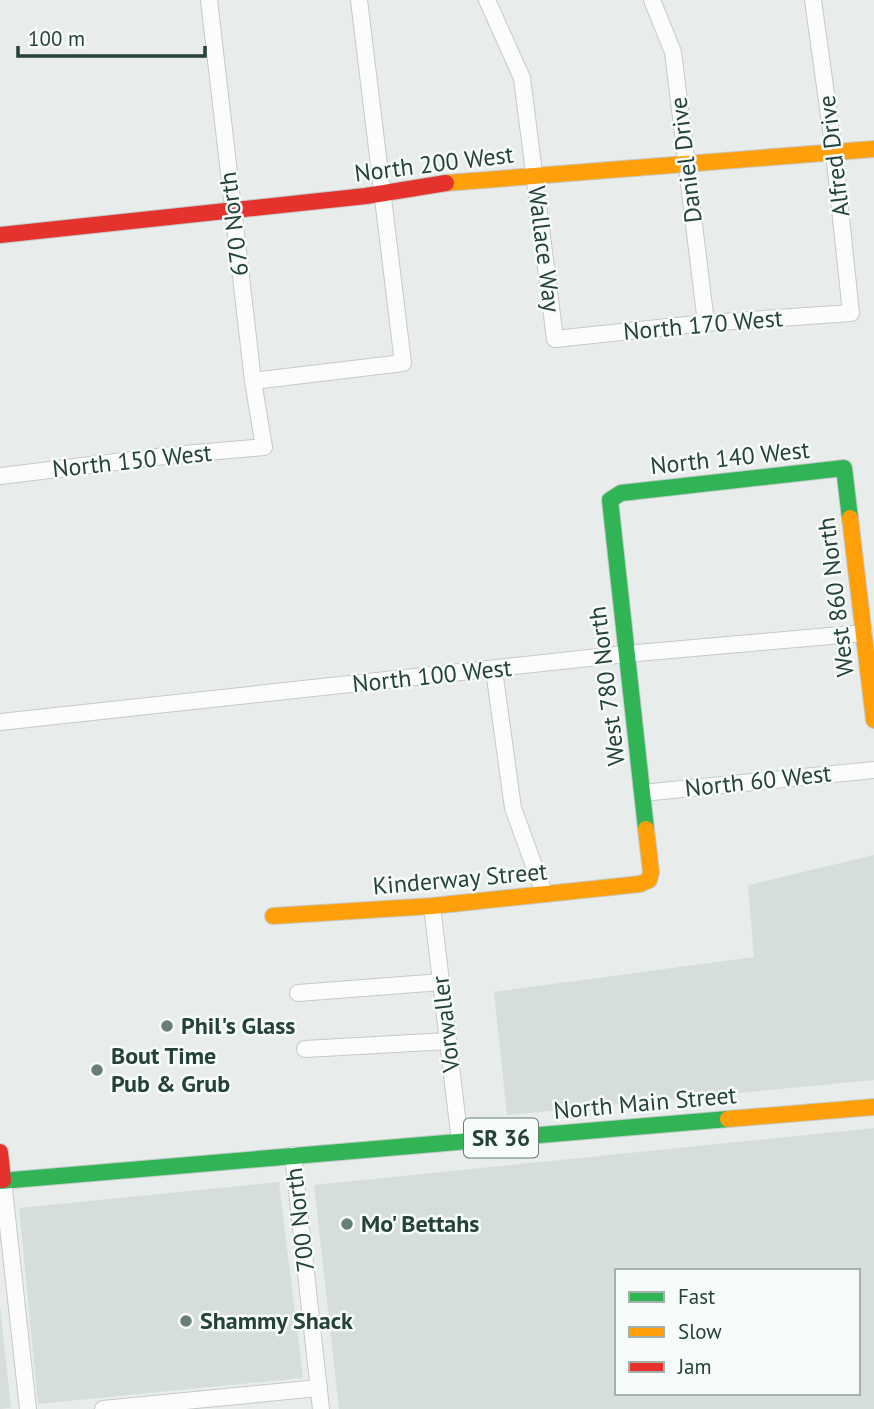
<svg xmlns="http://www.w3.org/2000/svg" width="874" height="1409" viewBox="0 0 874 1409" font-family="'PT Sans',sans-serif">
<rect width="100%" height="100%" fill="#e8edeb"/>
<g fill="#d6dedb" fill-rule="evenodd">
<path d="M874 855V1080L507 1115 494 992 754 957 748 885Z"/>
<path d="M874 1128V1409H339L314 1185ZM617 1271H858V1393H617Z"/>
<path d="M279 1182 303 1378 38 1404 19 1208Z"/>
<path d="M0 1305 11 1408 0 1409Z"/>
</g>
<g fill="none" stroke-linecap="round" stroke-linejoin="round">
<g stroke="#c5cac8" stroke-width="18">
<g id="street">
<path d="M487 0 522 78 555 339 706 323 851 313 834 152 813 0"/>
<path d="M652 0 673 52 706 323"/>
<path d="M253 381 403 363 359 0"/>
<path d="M0 476 173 455 264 447 253 381 209 0"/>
<path d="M494 670 513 808 544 893"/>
<path d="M0 722 626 654 864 633"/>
<path d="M642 793 874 770"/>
<path d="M432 906 460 1142"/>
<path d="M298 993 441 982"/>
<path d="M305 1049 448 1041"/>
<path d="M293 1155 321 1409"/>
<path d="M3 1180 28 1409"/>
<path d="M103 1409 319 1388"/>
</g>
</g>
<g stroke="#c3cbc8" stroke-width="18">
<g id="fast">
<path d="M646 829 610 500 621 493 844 468 850 518"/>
<path d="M0 1181 728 1119"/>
</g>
</g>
<g stroke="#c3cbc8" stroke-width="18">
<g id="slow">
<path d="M446 183 874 149"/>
<path d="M850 518 874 720"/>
<path d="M273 916 432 906 640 884 649 880 651 872 646 829"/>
<path d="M728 1119 874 1107"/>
</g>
</g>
<g stroke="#c3cbc8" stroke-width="18">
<g id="jam">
<path d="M0 235 366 196 446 183"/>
<path d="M0 1152 3 1180"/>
</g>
</g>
<use href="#street" stroke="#fcfcfc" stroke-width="16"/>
<use href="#fast" stroke="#30b455" stroke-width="16"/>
<use href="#slow" stroke="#ff9f0a" stroke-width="16"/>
<use href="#jam" stroke="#e5322d" stroke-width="16"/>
</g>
<g fill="#697e78" stroke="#f7fbf9" stroke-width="2.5">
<circle cx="167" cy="1026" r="7"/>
<circle cx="97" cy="1070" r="7"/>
<circle cx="347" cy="1224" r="7"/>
<circle cx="186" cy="1321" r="7"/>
</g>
<g text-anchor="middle" stroke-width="5" stroke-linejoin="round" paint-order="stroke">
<rect fill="#f7fbf9" stroke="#637a73" stroke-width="2" x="464" y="1118.5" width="74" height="39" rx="5"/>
<g font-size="23" font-weight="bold" fill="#24423a">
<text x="501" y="1146">SR 36</text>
</g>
<g font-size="24" fill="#24423a" stroke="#f7fbf9">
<text transform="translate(834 156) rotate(-97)" y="8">Alfred Drive</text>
<text transform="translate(686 160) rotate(-97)" y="8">Daniel Drive</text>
<text transform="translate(434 164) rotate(-7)" y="8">North 200 West</text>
<text transform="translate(234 224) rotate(-97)" y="8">670 North</text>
<text transform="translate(544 249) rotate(83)" y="8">Wallace Way</text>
<text transform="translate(703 325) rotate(-5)" y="8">North 170 West</text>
<text transform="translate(730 458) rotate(-6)" y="8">North 140 West</text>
<text transform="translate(132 461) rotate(-6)" y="8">North 150 West</text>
<text transform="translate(836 597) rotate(-97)" y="8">West 860 North</text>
<text transform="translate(432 676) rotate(-6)" y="8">North 100 West</text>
<text transform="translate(607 686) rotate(-97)" y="8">West 780 North</text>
<text transform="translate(758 781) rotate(-6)" y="8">North 60 West</text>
<text transform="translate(460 879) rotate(-5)" y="8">Kinderway Street</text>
<text transform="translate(446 1024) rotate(-97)" y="8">Vorwaller</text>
<text transform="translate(645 1103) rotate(-5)" y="8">North Main Street</text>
<text transform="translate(300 1220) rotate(-97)" y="8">700 North</text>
</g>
<g font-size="24" font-weight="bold" fill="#24423a" stroke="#f7fbf9" text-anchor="start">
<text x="181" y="1034">Phil's Glass</text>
<text x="111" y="1064">Bout Time<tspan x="111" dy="28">Pub &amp; Grub</tspan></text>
<text x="361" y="1232">Mo' Bettahs</text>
<text x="200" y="1329">Shammy Shack</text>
</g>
</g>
<rect x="615" y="1269" width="245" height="126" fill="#f7fbf9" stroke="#a3b1ad" stroke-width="2"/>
<rect x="629" y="1292" width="35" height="10" fill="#30b455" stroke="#a3b1ad" stroke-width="2"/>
<text x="678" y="1304" font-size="21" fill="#24423a">Fast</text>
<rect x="629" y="1327" width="35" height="10" fill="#ff9f0a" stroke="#a3b1ad" stroke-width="2"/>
<text x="678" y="1339" font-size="21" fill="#24423a">Slow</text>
<rect x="629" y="1362" width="35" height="10" fill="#e5322d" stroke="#a3b1ad" stroke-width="2"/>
<text x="678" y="1374" font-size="21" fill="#24423a">Jam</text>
<path d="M18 46v10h187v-10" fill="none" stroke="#24423a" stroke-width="3.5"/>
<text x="28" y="46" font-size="21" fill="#24423a" stroke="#f7fbf9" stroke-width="5" paint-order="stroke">100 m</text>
</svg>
